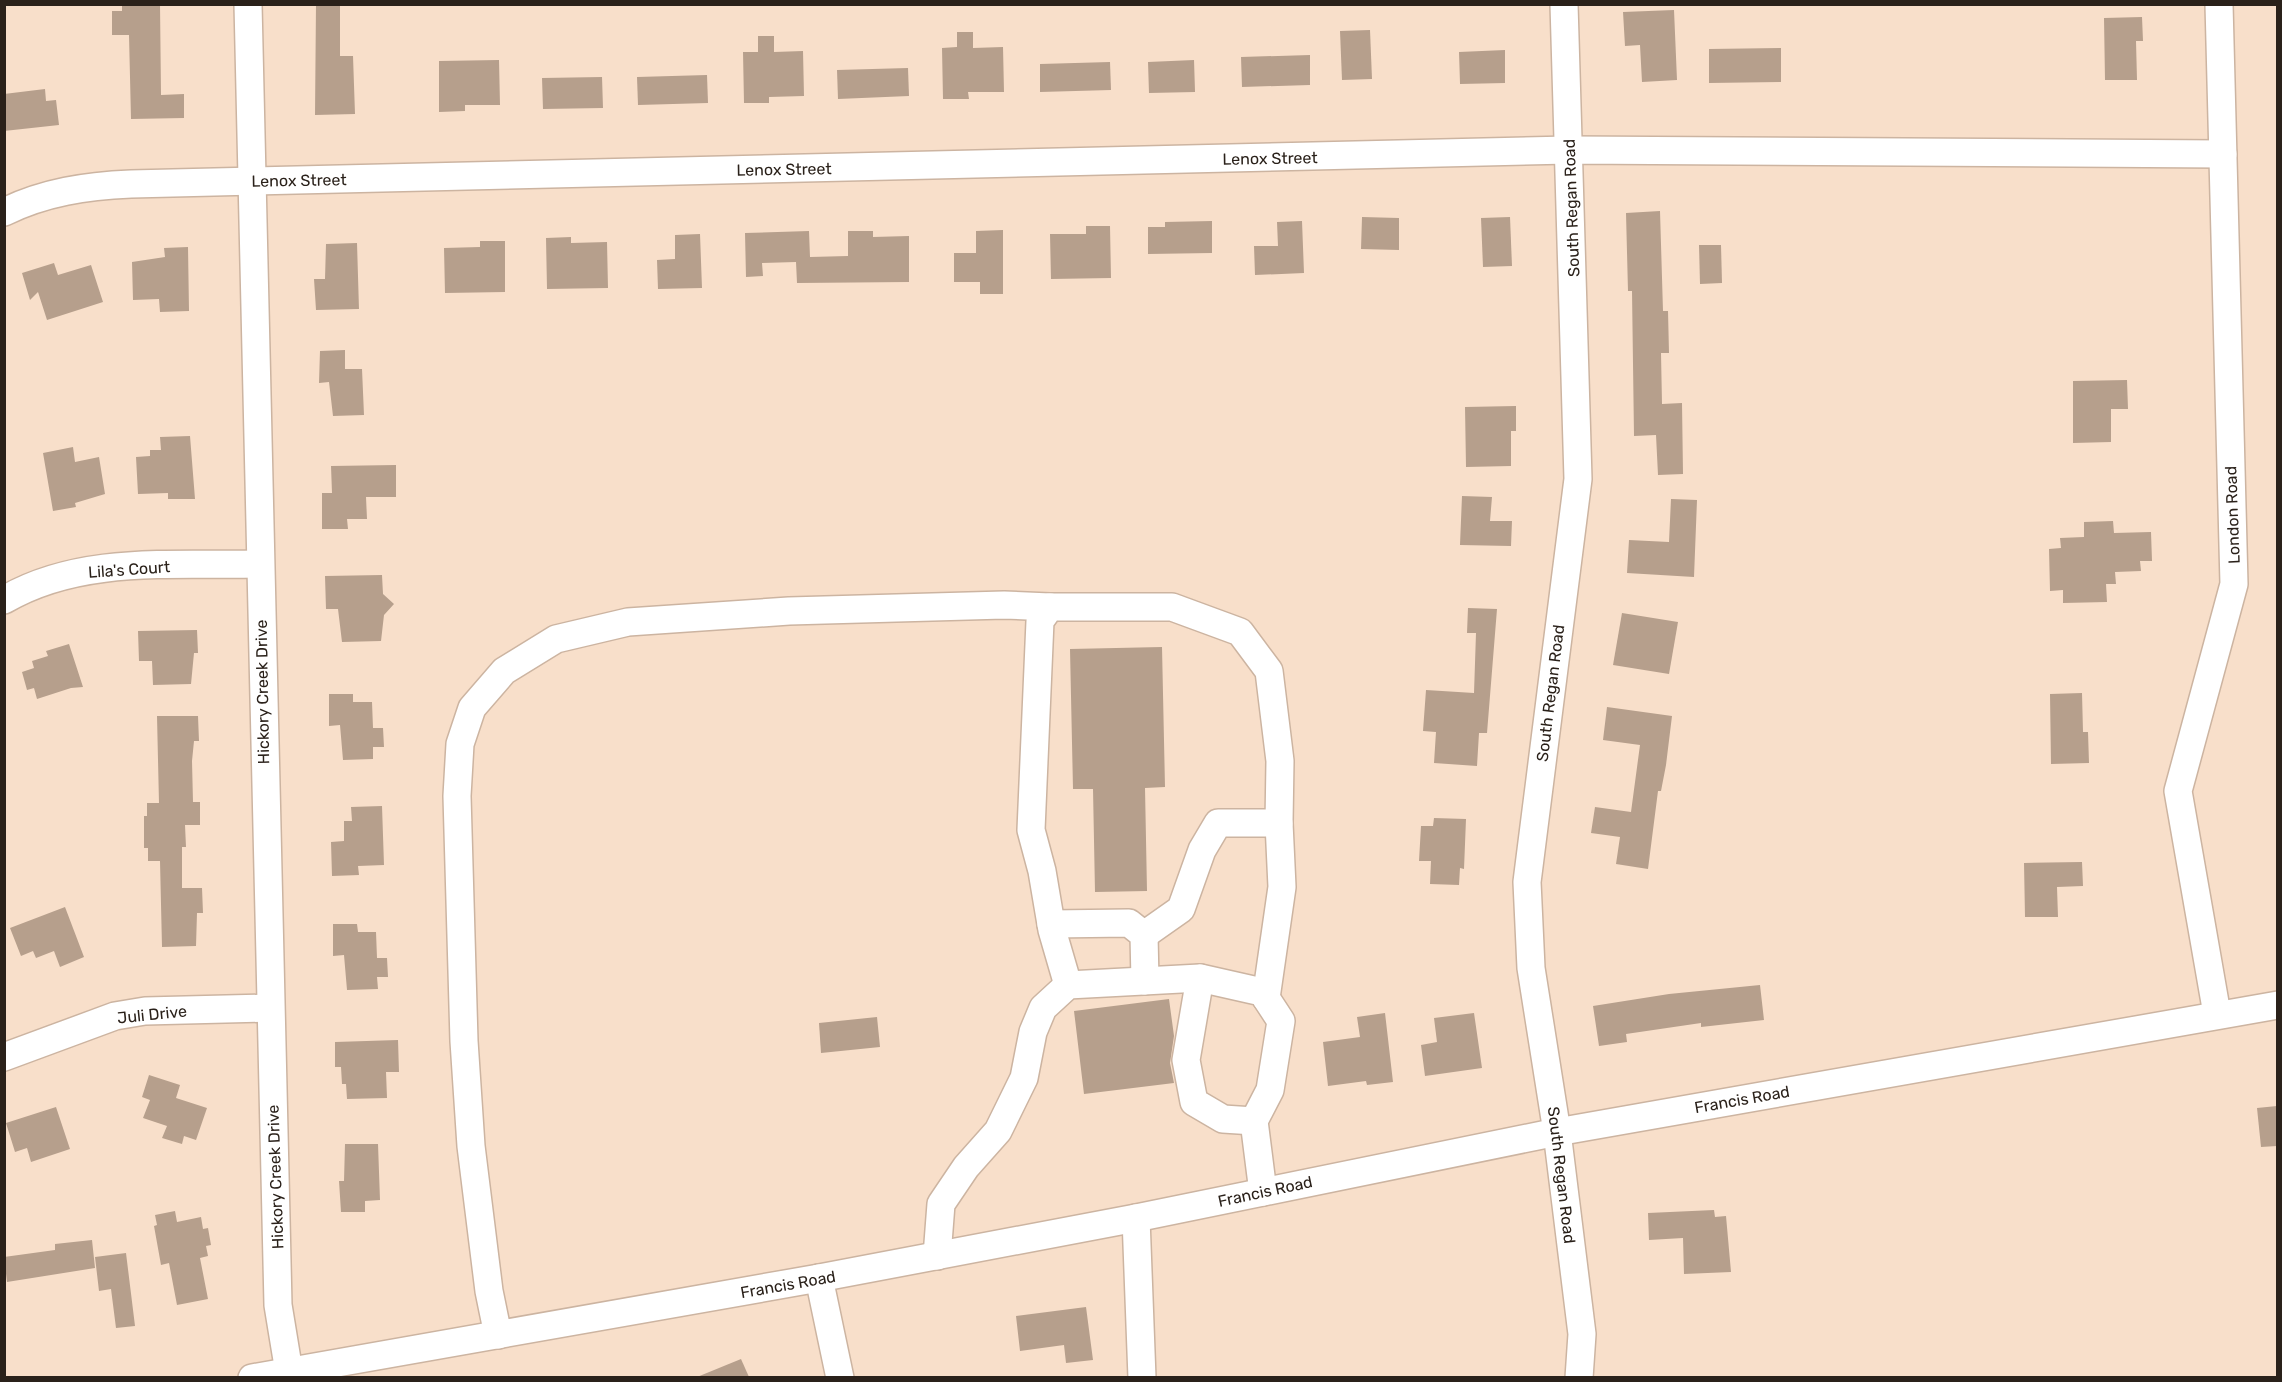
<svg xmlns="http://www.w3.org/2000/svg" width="2282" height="1382" viewBox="0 0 2282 1382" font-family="Rubik,sans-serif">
<rect width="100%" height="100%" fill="#f8dfca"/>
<g fill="#b69f8c">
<path d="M122 4H160L161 95 184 94V118L131 119 129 35H112V11H122Z"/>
<path d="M316 4H340V56H353L355 114 315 115Z"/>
<path d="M1674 10 1677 80 1642 82 1640 45 1625 46 1623 12Z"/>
<path d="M2142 17 2143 41H2136L2137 80H2105L2104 18Z"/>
<path d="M1370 30 1372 79 1342 80 1340 31Z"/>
<path d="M957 32H973V48L1003 47 1004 92H968L969 99H943L942 48 957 47Z"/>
<path d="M758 36H774V52L803 51 804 96 769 97V103H744L743 52H758Z"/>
<path d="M1781 48V82L1709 83V49Z"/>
<path d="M1505 50V83L1460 84 1459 52Z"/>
<path d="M1310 55V85L1242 87 1241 57Z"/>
<path d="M499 60 500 105H465V111L439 112V61Z"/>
<path d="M1194 60 1195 92 1149 93 1148 62Z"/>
<path d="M1110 62 1111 90 1040 92V64Z"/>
<path d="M908 68 909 96 838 99 837 70Z"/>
<path d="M707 75 708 103 638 105 637 77Z"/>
<path d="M602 77 603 108 543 109 542 78Z"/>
<path d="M45 89 46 101 56 100 59 125 4 131V94Z"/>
<path d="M1660 211 1663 311H1668L1669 353H1661L1662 404 1682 403 1683 474 1658 475 1656 435 1634 436 1632 291H1628L1626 213Z"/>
<path d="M1362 217 1399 218V250L1361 249Z"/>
<path d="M1510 217 1512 266 1483 267 1481 218Z"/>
<path d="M1212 221V253L1148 254V227H1165V222Z"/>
<path d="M1302 221 1304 273 1255 275 1254 246H1278L1277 222Z"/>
<path d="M1086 226H1110L1111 278 1051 279 1050 234H1086Z"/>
<path d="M1003 230V294H980V282H954V253H976V231Z"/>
<path d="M809 231 810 257 848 256V231H873V237L909 236V282L797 283 796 262 762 263 763 276 746 277 745 233Z"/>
<path d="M700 234 702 288 658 289 657 260 675 259V235Z"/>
<path d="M571 237V243L607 242 608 288 547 289 546 238Z"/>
<path d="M480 241H505V292L445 293 444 248 480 247Z"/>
<path d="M357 243 359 309 316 310 314 279H325L326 244Z"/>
<path d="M1699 245H1721L1722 283 1700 284Z"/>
<path d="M188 247 189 311 160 312 159 299 133 300 132 262 165 257 164 248Z"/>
<path d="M54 263 58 275 91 265 103 302 47 320 38 292 30 300 22 273Z"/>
<path d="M345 350V369H362L364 415 333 416 329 382 319 383 320 351Z"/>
<path d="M2127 380 2128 409H2111V442L2073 443V381Z"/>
<path d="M1516 406V431H1511V466L1466 467 1465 407Z"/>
<path d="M190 436 195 499H168V493L138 494 136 457 150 456V450H161L160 437Z"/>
<path d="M73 447 75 462 99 457 105 494 75 503 76 507 53 511 43 453Z"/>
<path d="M396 465V497H366L367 519H347L348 529H322V493H332L331 466Z"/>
<path d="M1462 496 1492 497 1490 521H1512L1511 546 1460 545Z"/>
<path d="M1671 499 1697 500 1694 577 1627 573 1629 540 1669 542Z"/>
<path d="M2113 521 2114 533 2151 532 2152 561H2140L2141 571 2115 572 2116 584H2106L2107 602 2063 603V590L2050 591 2049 549 2061 548 2060 538 2084 537V522Z"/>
<path d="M382 575 383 594 394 604 384 615 381 641 342 642 338 609H326L325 576Z"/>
<path d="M1468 608 1497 609 1487 733H1479L1477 766 1434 763 1436 732 1423 731 1426 690 1474 693 1476 633H1467Z"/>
<path d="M1622 613 1678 622 1669 674 1613 665Z"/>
<path d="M197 630 198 653H194L191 684 153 685 152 661H139L138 631Z"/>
<path d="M69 644 83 687 71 688 37 699 34 688 27 690 22 672 34 668 32 661 48 656 46 651Z"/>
<path d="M1162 647 1165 787 1145 788 1147 891 1095 892 1093 789H1073L1070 649Z"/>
<path d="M2082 693 2083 732H2088L2089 763 2051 764 2050 694Z"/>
<path d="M329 694H353V702H372L373 728H383L384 747H373V759L343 760 340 725 329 726Z"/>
<path d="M1607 707 1672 716 1666 765 1661 791H1658L1648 869 1616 864 1620 837 1591 833 1595 807 1631 812 1640 745 1603 740Z"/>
<path d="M157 716H198L199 741H194L192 761 193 802H200V825H185L186 847H182V888H202L203 913H197L196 946 162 947 160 861H148V848H144V816H147V803H159Z"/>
<path d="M382 806 384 865 358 866 359 875 332 876 331 842 344 841V821H352L351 807Z"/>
<path d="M1434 818 1466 819 1464 869 1460 868 1459 885 1430 884 1431 861H1419L1421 826H1433Z"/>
<path d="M2082 862 2083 886 2057 887 2058 917H2025L2024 863Z"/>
<path d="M65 907 84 957 60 967 54 951 36 958 33 951 21 956 10 928Z"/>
<path d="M333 924H357L358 932H376L377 958H387L388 977H377L378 989 347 990 344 955 333 956Z"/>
<path d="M1760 985 1764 1020 1701 1027V1023L1626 1034 1627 1042 1599 1046 1593 1006 1669 994Z"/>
<path d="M1169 999 1174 1036 1170 1063 1174 1083 1084 1094 1074 1011Z"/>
<path d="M1385 1013 1393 1082 1367 1085 1366 1081 1328 1086 1323 1042 1360 1037 1357 1017Z"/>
<path d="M1474 1013 1482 1068 1425 1076 1421 1045 1437 1042 1434 1018Z"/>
<path d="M877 1017 880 1047 821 1053 819 1023Z"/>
<path d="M398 1040 399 1072H386L387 1098 347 1099 346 1084H342L341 1067H335V1042Z"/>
<path d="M149 1075 180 1085 176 1098 207 1108 196 1140 184 1136 182 1144 162 1138 167 1126 143 1118 150 1100 142 1097Z"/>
<path d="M2277 1106V1146L2261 1147 2257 1108Z"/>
<path d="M56 1107 70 1149 31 1162 27 1148 15 1152 6 1123Z"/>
<path d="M345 1144H378L380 1200 365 1201V1212H341L339 1181H344Z"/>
<path d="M1714 1210 1715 1217 1726 1216 1731 1272 1684 1274 1683 1238 1649 1240 1648 1213Z"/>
<path d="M175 1211 177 1222 201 1217 203 1229 208 1228 211 1245 206 1246 208 1256 200 1258 208 1299 177 1305 169 1263 161 1265 154 1226 157 1225 155 1215Z"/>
<path d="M92 1240 95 1268 7 1282 4 1257 55 1250V1244Z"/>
<path d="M126 1253 135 1326 116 1328 111 1289 99 1291 95 1257Z"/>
<path d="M1086 1307 1093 1360 1066 1363 1064 1345 1020 1351 1016 1316Z"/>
<path d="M741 1359 749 1377H697Z"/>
</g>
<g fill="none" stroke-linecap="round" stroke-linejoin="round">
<g stroke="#ccb4a1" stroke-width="30">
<g id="minor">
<path d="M248 4 278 1305 290 1378"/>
<path d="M1564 4 1578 479 1527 882 1531 968 1557 1132 1582 1334 1579 1378"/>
<path d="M4 212C45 192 86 186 131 184L1569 150 2223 154"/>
<path d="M4 600C80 555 175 566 259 564"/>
<path d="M1051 924 1129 923 1144 935 1145 981"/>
<path d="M1144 935 1181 909 1202 850 1218 823H1279"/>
<path d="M1200 978 1186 1060 1194 1102 1223 1119 1254 1121"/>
<path d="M1068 985 1052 930 1042 871 1031 830 1040 621 1050 607H1172L1240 632 1269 671 1280 761 1279 823 1282 887 1266 998"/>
<path d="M2217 1014 2178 791 2234 584 2219 4"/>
<path d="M4 1057 115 1016 145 1011 270 1008"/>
<path d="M1136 1218 1142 1378"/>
<path d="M937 1256 941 1204 966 1167 998 1131 1024 1078 1033 1032 1043 1008 1068 985 1200 978 1262 992 1281 1021 1270 1090 1254 1121 1263 1192"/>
<path d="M819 1278 840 1378"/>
<path d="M498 1335 489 1291 471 1146 464 1041 457 796 460 744 472 708 504 671 556 639 628 622 789 611 1004 605 1050 607"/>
<path d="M252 1378 819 1278 1136 1218 1557 1132 2278 1005"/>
</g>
</g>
<use href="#minor" stroke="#fff" stroke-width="27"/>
</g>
<g text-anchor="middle" stroke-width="4.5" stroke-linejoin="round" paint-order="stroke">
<g font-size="16" fill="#2a211a" stroke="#fff">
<text transform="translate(1270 158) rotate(-1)" y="6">Lenox Street</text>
<text transform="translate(784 169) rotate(-1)" y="6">Lenox Street</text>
<text transform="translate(299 180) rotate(-1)" y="6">Lenox Street</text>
<text transform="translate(1571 208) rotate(-92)" y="6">South Regan Road</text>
<text transform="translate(2232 515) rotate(-92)" y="6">London Road</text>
<text transform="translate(129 569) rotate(-4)" y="6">Lila's Court</text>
<text transform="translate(262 692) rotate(-91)" y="6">Hickory Creek Drive</text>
<text transform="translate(1550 693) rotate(-83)" y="6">South Regan Road</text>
<text transform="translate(152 1014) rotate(-6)" y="6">Juli Drive</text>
<text transform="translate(1742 1099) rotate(-10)" y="6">Francis Road</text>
<text transform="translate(1562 1175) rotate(83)" y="6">South Regan Road</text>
<text transform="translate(275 1177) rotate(-92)" y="6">Hickory Creek Drive</text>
<text transform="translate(1265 1191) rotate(-12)" y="6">Francis Road</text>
<text transform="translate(788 1284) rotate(-10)" y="6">Francis Road</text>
</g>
</g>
<rect width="2282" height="1382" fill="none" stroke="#2a211a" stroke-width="12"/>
</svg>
